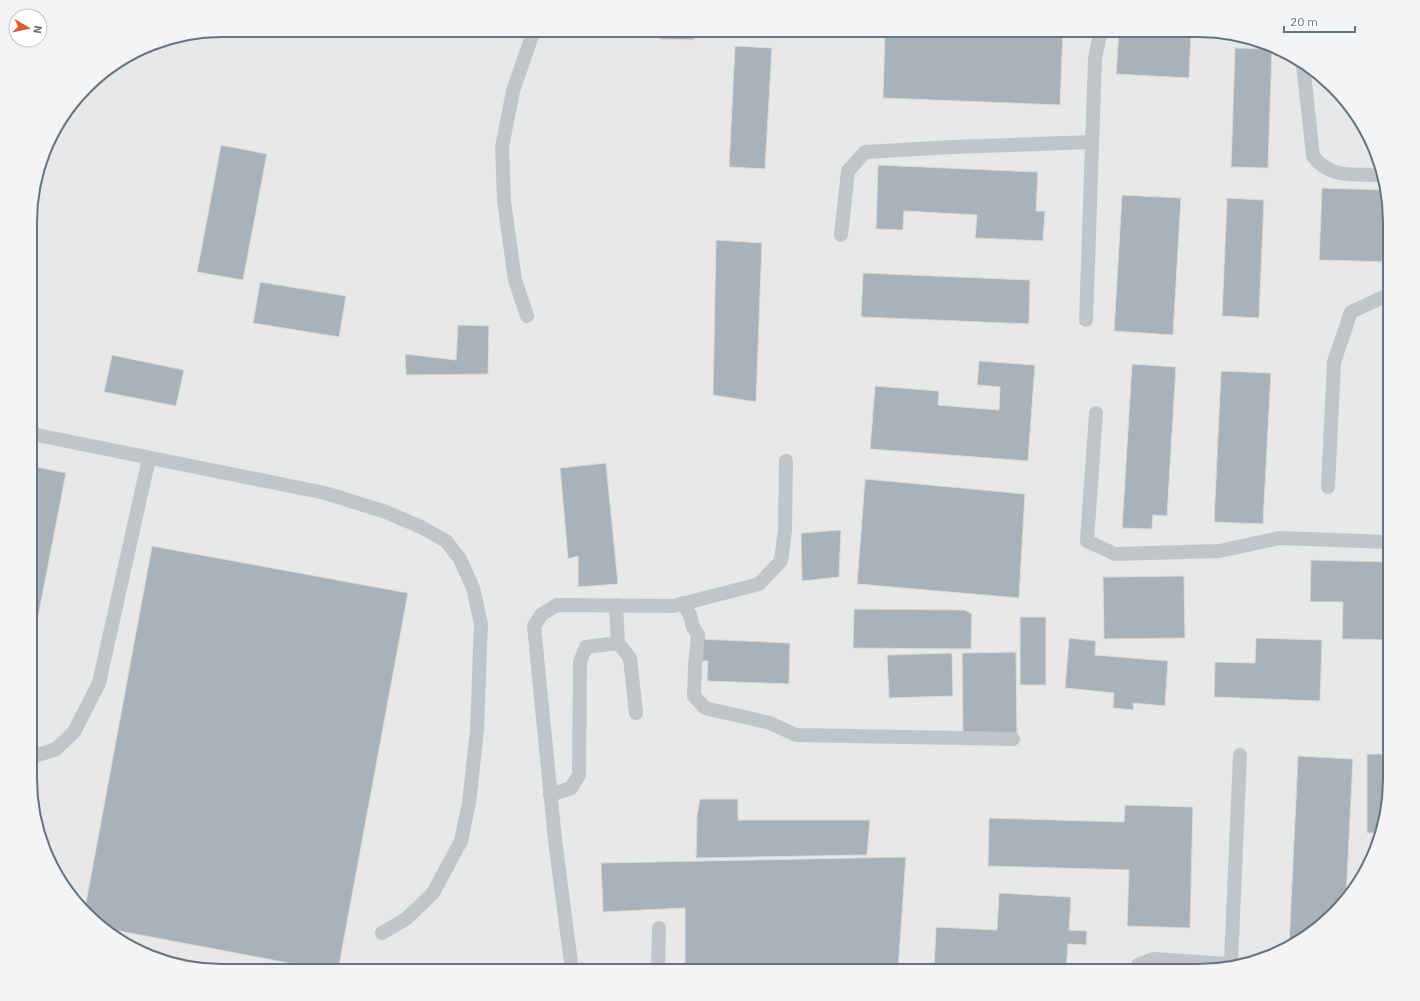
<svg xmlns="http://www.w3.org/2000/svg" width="1420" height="1001" viewBox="0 0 1420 1001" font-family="'IBM Plex Sans',sans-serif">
<rect width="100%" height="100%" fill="#f9f9f7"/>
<path fill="#e7e8e8" d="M222 30H1210L1260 40 1315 70 1370 137 1390 210V791L1380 841 1350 896 1283 951 1198 971H210L160 961 105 931 56 875 32 803V198L50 137 95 78 149 45Z"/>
<g fill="#a9b2b8" stroke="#dbdbd9">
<path d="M661 30H694V40L660 39Z"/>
<path d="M885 30H1063L1060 105 883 98Z"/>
<path d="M1119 30 1191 34 1189 78 1116 74Z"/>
<path d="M735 46 772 48 765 169 729 167Z"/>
<path d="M1235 48 1272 49 1268 168 1231 167Z"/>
<path d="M221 145 267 154 243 280 197 272Z"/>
<path d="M878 165 1038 172 1036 211H1045L1043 241 975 238 977 215 904 211 903 230 876 229Z"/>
<path d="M1322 188 1384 190 1390 210V262L1319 260Z"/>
<path d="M1122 195 1181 198 1173 335 1114 331Z"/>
<path d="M1227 198 1264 200 1259 318 1222 316Z"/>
<path d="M716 240 762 243 756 402 713 395Z"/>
<path d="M863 273 1030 280 1029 324 861 317Z"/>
<path d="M260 282 346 296 339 337 253 323Z"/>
<path d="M458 325 489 326 488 374 406 375 405 354 456 360Z"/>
<path d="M112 355 184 370 176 406 104 392Z"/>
<path d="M979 361 1035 365 1028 461 870 449 875 386 939 391 938 405 999 410 1000 387 977 385Z"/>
<path d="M1132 364 1176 367 1167 516 1153 515 1152 529 1122 528Z"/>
<path d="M1221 371 1271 373 1263 524 1214 522Z"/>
<path d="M606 463 618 584 578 587V556L568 559 560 468Z"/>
<path d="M32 466 66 473 32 648Z"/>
<path d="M865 479 1025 494 1019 598 857 584Z"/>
<path d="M841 530 839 577 802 581 801 533Z"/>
<path d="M152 546 408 593 338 971H331L103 928 85 908Z"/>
<path d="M1311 560 1390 562V640L1342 639 1343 602H1310Z"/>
<path d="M1184 576 1185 638 1104 639 1103 577Z"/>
<path d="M854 609 965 610 972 614 971 649 853 648Z"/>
<rect x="1020" y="617" width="26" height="68"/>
<path d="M1069 638 1096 641 1095 655 1168 661 1165 706 1133 703 1134 710 1113 708 1114 693 1065 688Z"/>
<path d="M1256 638 1322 640 1320 701 1214 697 1215 662 1255 663Z"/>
<path d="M700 639 790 643 789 684 707 681 708 661H697Z"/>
<path d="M1016 652 1017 734H963L962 653Z"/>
<path d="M952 653 953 696 889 698 887 655Z"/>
<path d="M1367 754H1390V791L1381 833H1367Z"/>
<path d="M1298 756 1353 759 1346 899 1289 946Z"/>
<path d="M700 799H738V820H870L867 855 696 858 697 815Z"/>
<path d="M1125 805 1193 807 1190 928 1127 926 1129 870 988 866 989 818 1124 822Z"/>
<path d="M906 857 898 971H685V908L603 912 601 863Z"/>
<path d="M999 893 1071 897 1069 930 1087 931 1086 945 1068 944 1066 971H934L936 927 997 930Z"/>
</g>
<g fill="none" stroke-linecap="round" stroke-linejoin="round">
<g stroke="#c0c5c9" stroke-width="14">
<path d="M1303 64 1313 156C1330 179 1355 174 1380 175"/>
<path d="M841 235 848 171 865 152 953 147 1092 142"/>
<path d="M527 316 515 280 504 201 502 147 513 91 534 30"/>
<path d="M1086 320 1095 58 1101 30"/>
<path d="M1096 413 1087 541 1115 554 1220 551 1279 538 1390 542"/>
<path d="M32 434 325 493 386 512 421 527 446 541 460 559 473 588 481 624 477 730 469 803 461 841 433 893 406 919 382 933"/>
<path d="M1328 487 1334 362 1351 312 1390 294"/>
<path d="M683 603 690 615 693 627 698 635 695 666 694 696 705 708 770 723 796 735 1013 739"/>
<path d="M616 605 618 643 630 658 636 713"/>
<path d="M32 757 56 749 74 732 99 683 149 458"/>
<path d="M550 795 571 788 579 775 580 662 586 647 618 643"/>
<path d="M1231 963 1240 755"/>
<path d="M572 971 555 840 534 626 542 614 557 605 674 606 759 584 781 561 785 530 786 461"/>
<path d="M658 971 659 928"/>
<path d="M1134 971 1138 965 1153 959 1228 964"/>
</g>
</g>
<path d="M0 0H1420V1001H0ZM222 37H1198A185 185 0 0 1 1383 222V779A185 185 0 0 1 1198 964H222A185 185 0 0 1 37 779V222A185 185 0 0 1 222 37Z" fill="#f3f4f5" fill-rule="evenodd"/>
<path fill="none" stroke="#657481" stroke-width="2" d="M222 37H1198A185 185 0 0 1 1383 222V779A185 185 0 0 1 1198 964H222A185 185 0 0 1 37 779V222A185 185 0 0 1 222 37Z"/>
<g transform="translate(28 28) rotate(99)"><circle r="19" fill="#ffffff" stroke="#c1c7cd"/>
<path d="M0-3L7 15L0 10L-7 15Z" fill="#df5a31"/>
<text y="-6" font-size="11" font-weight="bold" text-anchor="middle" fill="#657481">N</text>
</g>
<path d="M1284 26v6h71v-6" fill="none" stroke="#657481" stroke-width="2"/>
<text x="1290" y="26" font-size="12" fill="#657481" stroke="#ffffff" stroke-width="3" paint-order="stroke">20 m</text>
</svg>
